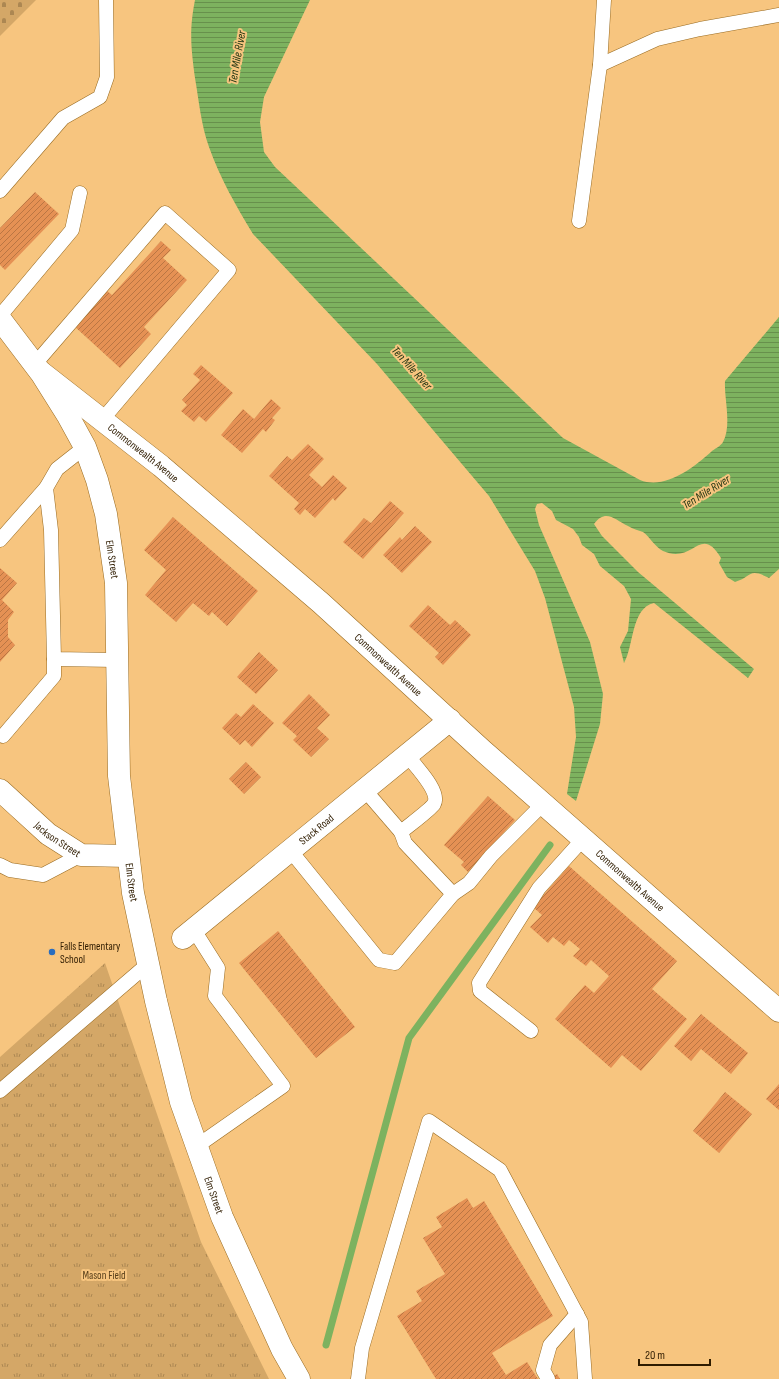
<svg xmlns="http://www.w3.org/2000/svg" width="779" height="1379" viewBox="0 0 779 1379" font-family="'Sofia Sans Condensed',sans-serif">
<defs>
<pattern id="cemetery-stones" width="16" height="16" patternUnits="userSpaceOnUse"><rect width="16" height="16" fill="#d4a767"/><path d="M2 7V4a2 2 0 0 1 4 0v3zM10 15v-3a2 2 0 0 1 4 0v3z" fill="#ac8752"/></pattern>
<pattern id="park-tufts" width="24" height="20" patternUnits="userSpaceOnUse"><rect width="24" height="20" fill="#d4a767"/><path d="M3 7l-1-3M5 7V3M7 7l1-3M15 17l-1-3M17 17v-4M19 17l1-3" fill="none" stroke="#ac8752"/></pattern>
<pattern id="water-rules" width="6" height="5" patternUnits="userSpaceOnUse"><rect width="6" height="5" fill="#7db25f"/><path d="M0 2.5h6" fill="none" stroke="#67904c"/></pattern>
<pattern id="building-hatch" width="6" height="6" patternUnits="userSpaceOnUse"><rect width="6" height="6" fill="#e59154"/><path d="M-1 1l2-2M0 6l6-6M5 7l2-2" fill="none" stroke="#ba7643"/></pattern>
</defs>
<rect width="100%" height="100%" fill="#f7c57f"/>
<path fill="url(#cemetery-stones)" d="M0 0H36L0 36Z"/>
<path fill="url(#park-tufts)" d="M105 963 201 1242 269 1379H0V1057Z"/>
<path fill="url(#water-rules)" d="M195 0H310L264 97 260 122 264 152 275 167 563 438 640 480C665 490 693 468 711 452 714 449 721 446 723 442 732 425 724 399 725 381L779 317V569L769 578C748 567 752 577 735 582L727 577 719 563 721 558C700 523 694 565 663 551 655 547 650 537 643 532 638 530 633 529 628 526 615 520 606 508 594 524L602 536 638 572 754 669 748 678 654 603C631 608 634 646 624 663L620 647 628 631 631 599 624 586 600 566 594 554 582 545 579 537 573 529 556 520 552 511 542 503 537 504 535 509 539 525 590 642 603 694 600 724 576 801 567 794 576 737 574 707 545 598 535 571 489 496 377 364 253 234C236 206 220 178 209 147 201 125 199 101 195 78 191 48 189 30 195 0Z"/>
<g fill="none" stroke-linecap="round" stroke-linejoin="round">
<path stroke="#7db25f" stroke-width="7" d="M326 1345 409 1038 550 845"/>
</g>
<g fill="url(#building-hatch)">
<path d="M35 192 59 214 5 270 0 265V228Z"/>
<path d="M161 241 171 250 163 258 187 280 144 327 151 334 120 368 74 326 106 290 112 295Z"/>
<path d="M201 365 233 393 206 422 199 416 194 422 181 411 187 405 182 400 200 380 193 374Z"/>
<path d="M271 399 281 408 272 418 275 420 266 432 263 429 242 453 221 435 243 409 254 419Z"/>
<path d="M308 444 324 459 309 475 322 487 333 475 347 488 335 501 333 498 315 518 305 509 300 515 294 509 299 503 269 476 287 456 292 460Z"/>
<path d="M390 501 404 513 363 559 343 542 364 518 371 523Z"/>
<path d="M173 517 258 591 227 626 212 612 209 616 193 603 176 622 145 595 166 570 144 550Z"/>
<path d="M415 526 432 542 402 573 383 555 400 537 402 540Z"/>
<path d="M0 568 17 583 2 600 14 612 8 620V637L15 645 0 662Z"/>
<path d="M428 605 450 625 455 620 471 635 443 665 435 657 439 653 409 626Z"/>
<path d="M259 652 278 670 256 694 237 677Z"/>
<path d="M309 694 330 715 317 728 329 739 311 757 293 740 297 736 282 723Z"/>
<path d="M253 704 274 723 252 747 245 740 240 745 222 728 236 713 241 717Z"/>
<path d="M246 762 261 777 244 794 229 779Z"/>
<path d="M488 796 515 820 468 872 461 865 464 862 444 845Z"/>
<path d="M569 866 677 961 652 989 687 1019 641 1071 622 1055 611 1068 555 1019 585 985 594 993 609 976 591 960 586 966 573 956 580 949 569 940 564 946 553 937 548 943 530 927 542 915 533 907Z"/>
<path d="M278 931 355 1027 316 1058 239 963Z"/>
<path d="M701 1014 748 1053 731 1074 701 1049 691 1061 674 1046Z"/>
<path d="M779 1084V1110L766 1099Z"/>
<path d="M725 1092 752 1114 719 1153 693 1131Z"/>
<path d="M467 1198 473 1208 484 1201 553 1316 492 1353 506 1375 527 1362 538 1379H436L397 1316 422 1301 416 1291 445 1274 423 1238 442 1227 436 1217Z"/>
<path d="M557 1374 560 1379H549Z"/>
</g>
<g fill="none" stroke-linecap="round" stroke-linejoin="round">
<g stroke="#996b21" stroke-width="15">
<g id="lane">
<path d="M600 65 657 39 700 29 779 15"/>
<path d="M0 191 63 118 100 97 107 77 106 0"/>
<path d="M579 221 600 65 604 0"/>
<path d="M0 316 72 230 80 193"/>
<path d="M35 364 165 213 229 270 102 420"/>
<path d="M46 488 51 530 54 659 116 660"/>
<path d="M0 540 46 488 57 469 85 447"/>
<path d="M3 736 54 676V659"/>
<path d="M407 755C414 765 441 791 434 804 430 810 408 826 401 832L405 843 453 894"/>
<path d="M364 789 401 832"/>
<path d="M290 850 379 960 395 963 453 894 469 883 491 856 544 803"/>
<path d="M0 865 10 870 43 875 81 855"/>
<path d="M194 930 218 968 215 996 283 1086 197 1146"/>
<path d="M531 1031 480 991 479 983 539 888 584 838"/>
<path d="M0 1091 148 964"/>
<path d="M358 1379 362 1348 429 1121 500 1170 581 1322 585 1379"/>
<path d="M548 1379 543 1370 550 1345 577 1314"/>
</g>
</g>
<g stroke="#996b21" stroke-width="23">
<g id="street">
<path id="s1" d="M42 373 161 466 321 603 482 750 779 1011"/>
<path id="s2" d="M0 790 48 834 81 855 128 856"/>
<path id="s3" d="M183 938 450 720"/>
</g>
</g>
<g stroke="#996b21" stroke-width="23">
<g id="secondary">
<path id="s4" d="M0 319 41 373 68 416 85 447 97 480 106 514 116 583 119 776 133 893 156 1001 181 1102 222 1217 282 1349 299 1379"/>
</g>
</g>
<use href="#lane" stroke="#fff" stroke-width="14"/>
<use href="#street" stroke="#fff" stroke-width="22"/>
<use href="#secondary" stroke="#fff" stroke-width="22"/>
</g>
<circle fill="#296dbe" stroke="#f7c57f" stroke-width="1.5" cx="52" cy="952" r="4"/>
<g text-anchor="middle" stroke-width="4" stroke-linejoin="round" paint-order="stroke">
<g font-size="11" fill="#2f1c00" stroke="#f7c57f">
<text dy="4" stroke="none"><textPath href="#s1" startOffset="129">Commonwealth Avenue</textPath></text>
<text dy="4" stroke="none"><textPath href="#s4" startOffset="270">Elm Street</textPath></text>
<text dy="4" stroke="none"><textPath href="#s1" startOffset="453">Commonwealth Avenue</textPath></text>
<text dy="4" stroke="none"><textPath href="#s3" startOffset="172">Stack Road</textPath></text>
<text dy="4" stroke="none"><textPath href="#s2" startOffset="76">Jackson Street</textPath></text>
<text dy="4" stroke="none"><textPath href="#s1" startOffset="777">Commonwealth Avenue</textPath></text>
<text dy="4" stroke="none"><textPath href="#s4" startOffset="594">Elm Street</textPath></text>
<text dy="4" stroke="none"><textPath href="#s4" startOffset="918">Elm Street</textPath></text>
</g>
<g font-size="11" fill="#2f1c00" stroke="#f7c57f" text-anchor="start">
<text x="60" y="950">Falls Elementary<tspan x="60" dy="13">School</tspan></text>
</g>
<g font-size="11" fill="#59401b" stroke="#f7c57f">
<text x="104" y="1279">Mason Field</text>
</g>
<g font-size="12" font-style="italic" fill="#1e3311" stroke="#f7c57f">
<text transform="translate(237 57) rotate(-80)" y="4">Ten Mile River</text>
<text transform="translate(412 368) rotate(48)" y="4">Ten Mile River</text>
<text transform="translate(706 492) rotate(-32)" y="4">Ten Mile River</text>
</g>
</g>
<path d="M639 1359v6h71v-6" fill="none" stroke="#2f1c00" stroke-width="2"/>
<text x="645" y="1359" font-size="12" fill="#2f1c00" stroke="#f7c57f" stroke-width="3" paint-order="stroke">20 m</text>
</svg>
